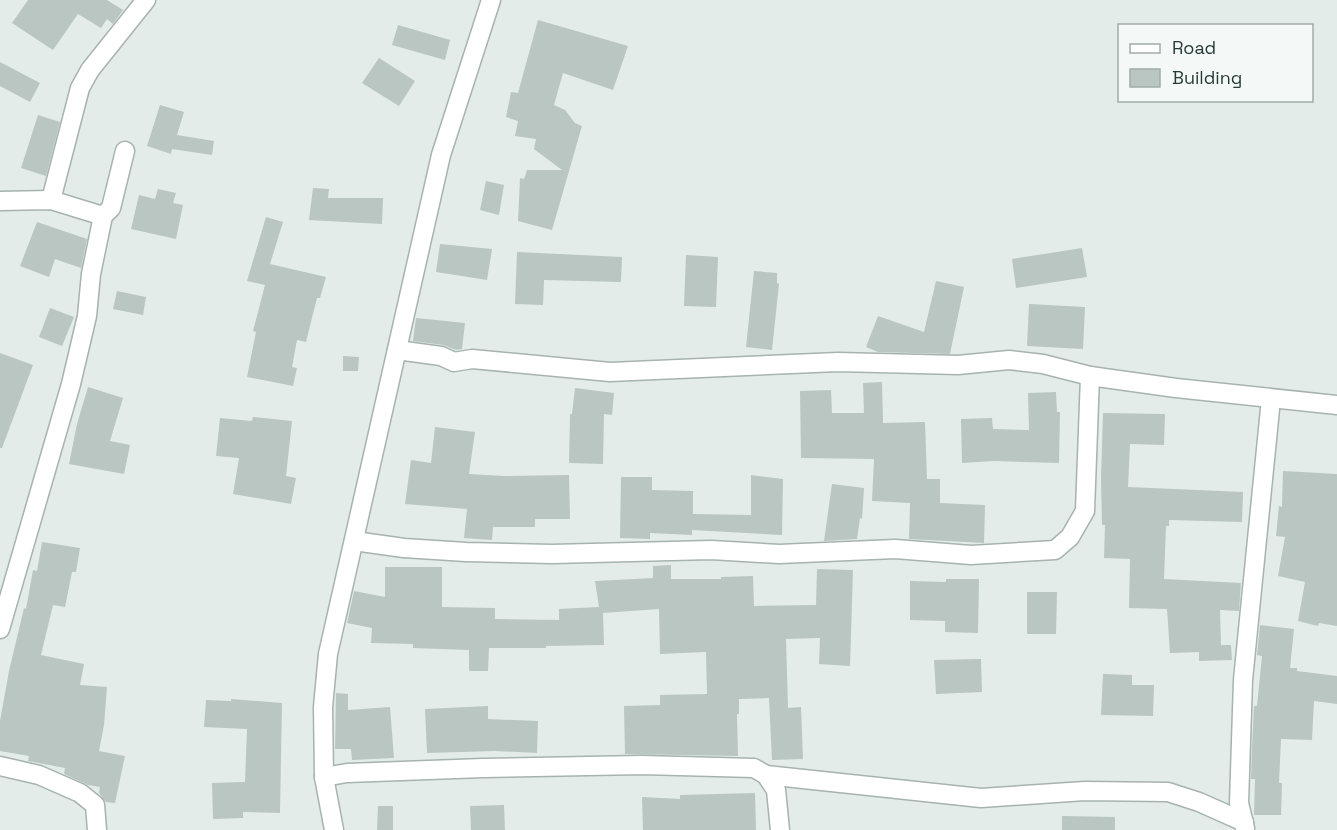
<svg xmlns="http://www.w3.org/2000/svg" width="1337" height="830" viewBox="0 0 1337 830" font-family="'Space Grotesk',sans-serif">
<rect width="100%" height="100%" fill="#e3ece8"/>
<g fill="#b9c6c2">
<path d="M28 0H107L123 10 113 24 107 19 101 28 78 14 53 50 12 23Z"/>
<path d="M538 20 628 46 613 90 563 73 554 105 565 110 575 123 582 126 552 230 518 221 520 178 524 179 527 170H562L534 149 536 139 515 136 518 121 506 117 511 92 518 93Z"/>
<path d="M398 25 450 40 445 60 392 45Z"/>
<path d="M379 58 415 81 399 106 362 83Z"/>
<path d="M0 62 40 83 30 102 0 86Z"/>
<path d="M160 105 184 112 177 135 214 141 212 155 172 149 171 154 147 146Z"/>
<path d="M38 115 60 122 46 176 21 168Z"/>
<path d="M486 181 504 185 499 215 480 210Z"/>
<path d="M313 188 329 189 328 198H383L382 224 309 220Z"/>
<path d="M158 189 176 193 173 203 183 205 176 239 131 229 139 195 155 199Z"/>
<path d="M266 217 283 222 270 264 326 277 320 298H317L306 342 297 340 292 367 297 368 293 386 247 377 256 332 253 331 265 285 247 281Z"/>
<path d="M37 222 87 239 81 268 55 259 49 277 20 266Z"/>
<path d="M440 244 492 249 487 280 436 272Z"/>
<path d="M1082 248 1087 277 1016 288 1012 259Z"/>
<path d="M517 252 622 257 621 282 544 280 543 305 515 304Z"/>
<path d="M686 255 718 257 716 307 684 306Z"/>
<path d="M754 271 777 273V283L779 284 772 350 746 347Z"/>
<path d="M936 281 964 287 950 354 878 352 866 347 878 316 924 332Z"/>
<path d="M117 291 146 297 143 315 113 309Z"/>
<path d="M1029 304 1085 307 1083 349 1027 346Z"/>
<path d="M50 308 74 317 62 346 39 337Z"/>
<path d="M416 318 465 323 462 349 456 350 443 345 413 341Z"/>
<path d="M0 353 33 365 2 448H0Z"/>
<path d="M343 356 359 357 358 371H343Z"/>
<path d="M882 382 883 423 925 422 927 479H940V503L985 505 984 543 909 539 910 503 872 501 874 459 801 458 800 391 831 390 832 413H864L863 383Z"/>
<path d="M88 387 123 398 110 441 130 445 124 474 69 464 77 424Z"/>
<path d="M575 388 614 393 612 415 604 414 603 464 569 463 570 414H572Z"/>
<path d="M1056 392 1057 412H1060L1059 463 994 461 962 463 961 419 992 418 993 429 1029 430 1028 393Z"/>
<path d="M1103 413 1165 414 1164 445 1130 444 1128 487 1243 492 1242 522 1169 520V526H1166L1164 579 1241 583 1239 611 1220 610 1221 645H1231L1232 660 1199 661V652L1170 653 1167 609 1129 608 1130 559 1104 558 1105 525H1102L1101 478Z"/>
<path d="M253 417 292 421 286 476 296 478 291 504 233 494 239 458 216 456 220 418 252 421Z"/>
<path d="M435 427 475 432 469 474 504 476 569 475 570 519H535V527H493L492 540 464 538 467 509 405 504 411 460 431 463Z"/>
<path d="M1283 471 1337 474V626L1319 623 1318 626 1298 621 1305 582 1278 576 1285 537 1276 536 1279 506 1282 507Z"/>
<path d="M751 475 783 479 782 535 692 530V535L650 533V539L620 538 621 477H652V490L693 491V514L751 515Z"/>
<path d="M832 484 864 488 862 519 860 518 857 539 824 541Z"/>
<path d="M42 542 80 548 76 572H72L65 607 53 605 41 655 84 664 80 685 107 687 104 725 99 751 125 756 115 803 106 802 99 793 100 787 88 785 64 774 65 768 28 761 29 756 0 751V721L9 671 24 608 26 609 33 570 37 571Z"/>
<path d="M671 565V579H721V577L753 576 754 606 816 605 817 569 853 570 850 666 819 664 820 638 786 639 788 708 801 707 803 759 772 760 769 698 739 699V714H737L738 756 625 754 624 706 660 705V695L707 694 706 652 660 654 659 609 603 613 604 645 546 646V648H489L488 671H469V650L413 648V644L371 643 372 628 347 623 354 591 385 597V567H442V607L495 608V619L559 620V609L599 607 595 581 653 578V566Z"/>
<path d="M946 579H979L978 633 945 632V621L910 620V581L946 582Z"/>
<path d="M1027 592H1057L1056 634H1027Z"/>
<path d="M1260 625 1294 629 1290 668H1297V671L1337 676V704L1314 701 1312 740 1281 739 1279 783H1282L1281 815H1254L1255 779H1251L1252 748 1254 706H1257L1262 656 1257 655Z"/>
<path d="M981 659 982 692 936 694 934 660Z"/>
<path d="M1103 674 1132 675V685H1154L1153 716 1101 715Z"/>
<path d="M336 693 348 694V710L390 707 394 758 352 760 351 749H335Z"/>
<path d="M231 699 282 703 280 813 243 812V818L213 819 212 783 245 782 247 729 204 727 206 700 231 701Z"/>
<path d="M488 706V719L538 721 537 753 495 751 427 753 425 709Z"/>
<path d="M755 793 756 830H643L642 797 680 799V795Z"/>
<path d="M504 805 505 830H471L470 806Z"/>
<path d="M378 806H393V830H377Z"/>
<path d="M1062 816 1115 817V830H1062Z"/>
</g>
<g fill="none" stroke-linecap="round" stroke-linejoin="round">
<g stroke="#a6b3af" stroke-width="21">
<g id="minor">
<path d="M51 200 80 88 90 70 146 0"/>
<path d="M0 201 51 200 103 216"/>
<path d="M397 350 441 356 454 362 472 359 610 372 838 362 958 365 1009 360 1043 364 1090 376 1176 388 1337 405"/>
<path d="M354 541 404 548 466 552 552 554 711 550 779 554 895 549 971 555 1055 550 1070 537 1085 511 1090 376"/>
<path d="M0 629 71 384 87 316 91 274 103 216 111 208 125 151"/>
<path d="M0 766 39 775 80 793 95 805 97 830"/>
<path d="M766 775 981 798 1085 791 1168 792 1199 802 1244 822"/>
<path d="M324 777 347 773 483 768 642 765 754 768 766 775 776 790 780 830"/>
<path d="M1245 828 1239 803 1243 680 1271 399"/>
<path d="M334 830 324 777 323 707 328 654 441 155 491 0"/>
</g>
</g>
<use href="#minor" stroke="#fff" stroke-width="18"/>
</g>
<rect x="1118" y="24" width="195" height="78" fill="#f4f8f6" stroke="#a1acaa" stroke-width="1.5"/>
<rect x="1130" y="44" width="30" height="9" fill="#ffffff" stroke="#a1acaa" stroke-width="1.5"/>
<text x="1172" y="54" font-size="18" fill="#253b37">Road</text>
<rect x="1130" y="69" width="30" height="18" fill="#b9c6c2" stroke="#a1acaa" stroke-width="1.5"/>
<text x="1172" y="84" font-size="18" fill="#253b37">Building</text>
</svg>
